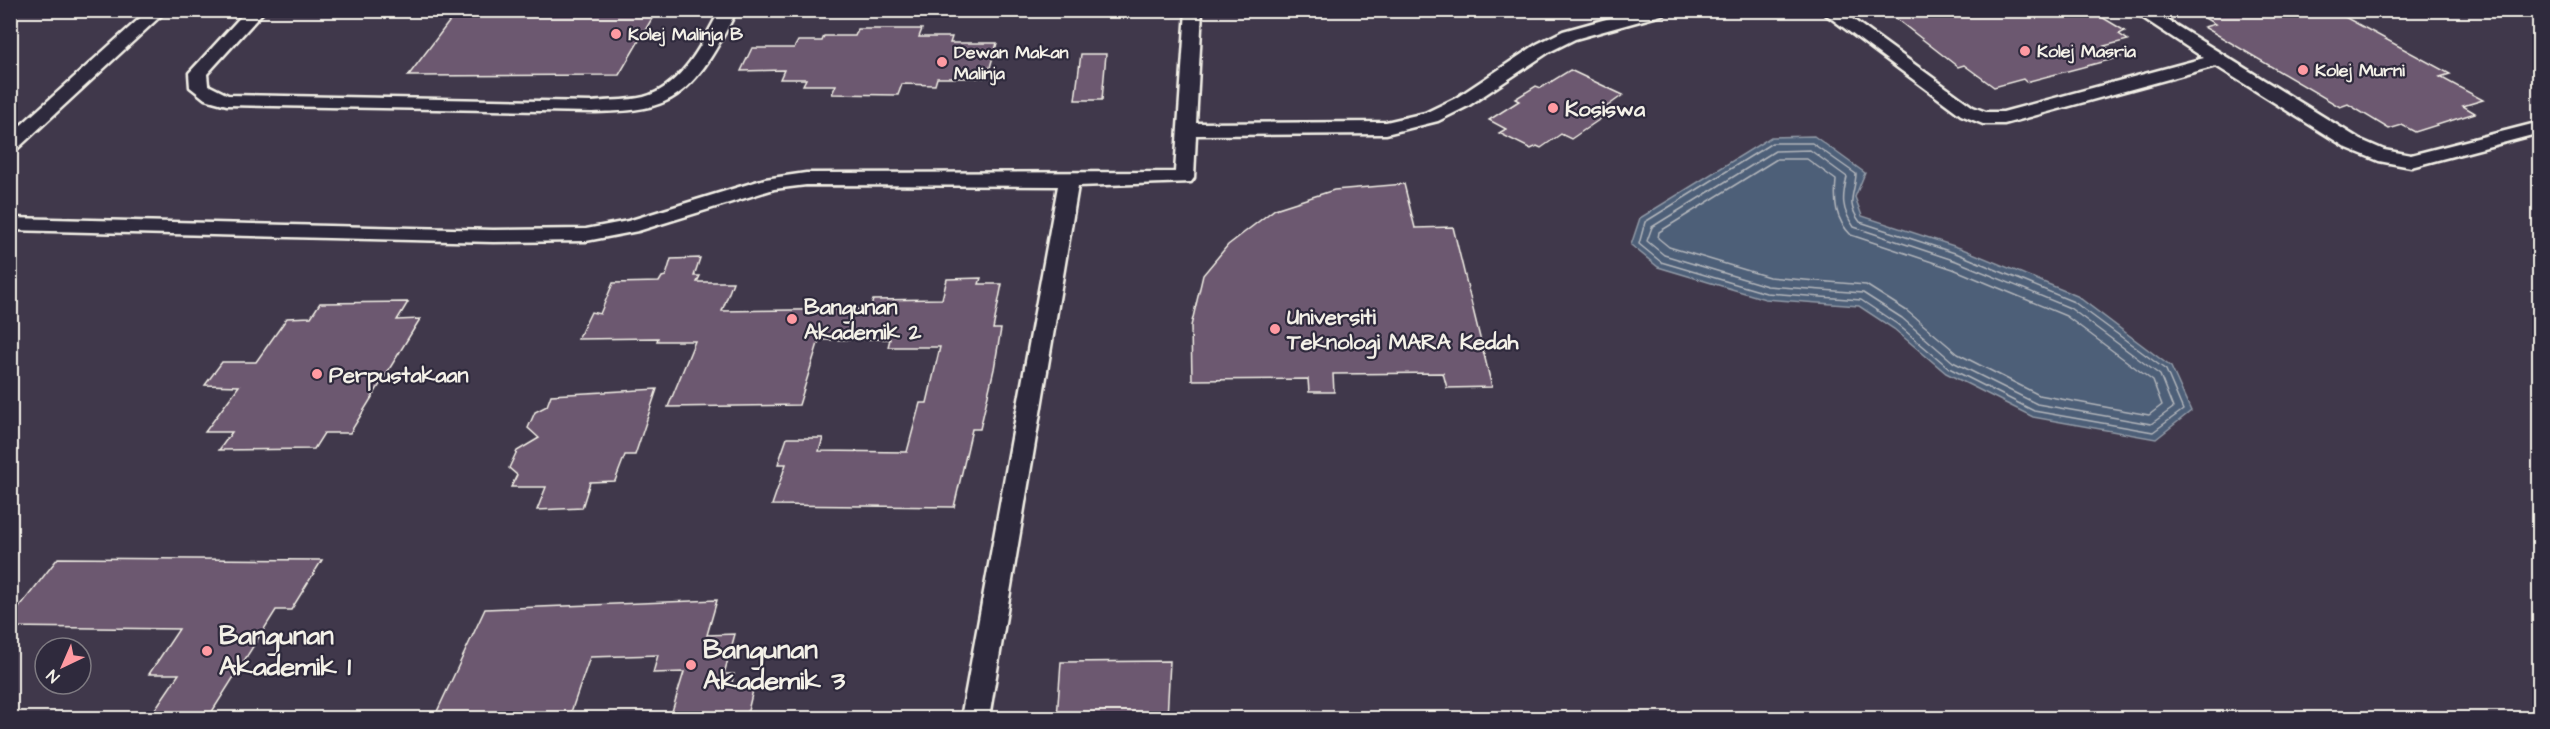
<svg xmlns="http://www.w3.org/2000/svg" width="2550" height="729" viewBox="0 0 2550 729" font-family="'Architects Daughter',sans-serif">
<rect width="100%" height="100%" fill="#2f2a3d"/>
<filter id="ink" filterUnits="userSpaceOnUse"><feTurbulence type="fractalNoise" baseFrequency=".0167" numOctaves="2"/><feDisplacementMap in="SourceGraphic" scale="12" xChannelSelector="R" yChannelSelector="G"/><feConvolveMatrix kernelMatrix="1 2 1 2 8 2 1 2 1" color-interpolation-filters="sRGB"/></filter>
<g filter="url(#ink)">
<path fill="#41384c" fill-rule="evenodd" d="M10 11H2539V718H11ZM45 648H81V684H45Z"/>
<path fill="#4e5e78" stroke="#9099a5" stroke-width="1.5" d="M1814 136 1865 173 1855 197 1862 216 1960 248 2077 296 2171 367 2191 411 2156 439 2033 417 1946 373 1894 329 1859 306 1765 299 1658 267 1631 245 1640 218 1771 137Z"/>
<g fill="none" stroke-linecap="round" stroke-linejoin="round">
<g stroke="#b2b6bb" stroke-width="1.5">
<path d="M1772 143H1812L1856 174C1855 195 1845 202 1860 222L1958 254 2074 302 2166 370 2183 410 2153 432 2034 411 1949 368 1897 324 1861 300 1766 293 1661 262 1639 244 1645 222Z"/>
<path d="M1810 150 1847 177C1842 197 1841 209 1854 227L1956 261 2070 308 2160 375 2173 408 2151 424 2037 404 1953 362 1902 318 1863 293 1767 286 1664 255 1647 241 1652 227 1775 151Z"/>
<path d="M1777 159H1807L1836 180C1834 202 1835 219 1851 235L1953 269 2066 316 2153 381 2162 405 2149 415 2039 395 1958 354 1907 311 1866 285 1769 277 1669 247 1658 238 1659 232Z"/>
</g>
</g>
<g fill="#6c586f" stroke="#f4f1e8" stroke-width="1.5">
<path d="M458 10H657L619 75 408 76Z"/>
<path d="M1885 10H2090L2125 31 2119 34 2128 40 2104 46 2121 57 2026 82 2023 79 1994 87 1964 65 1958 67Z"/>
<path d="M2191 10H2332L2450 74 2440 77 2483 100 2463 106 2475 113 2415 132 2402 125 2389 129 2348 104 2340 107 2204 27 2215 24Z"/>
<path d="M858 29H922L919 37H952L950 43H997L987 78H937L935 85 902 84 898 95 832 94 836 85H803L806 79H780L784 70 741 71 752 48H794L798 41H822L824 36H855Z"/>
<path d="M1081 54H1106L1102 100H1075Z"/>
<path d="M1570 70 1623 95 1602 110 1609 113 1571 139 1561 134 1541 148 1537 146 1531 149 1499 133 1506 129 1489 120 1519 101 1515 99 1536 86 1541 88Z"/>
<path d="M1404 184 1415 228 1453 227 1492 387 1447 388 1443 373 1333 374 1334 392H1309L1308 379 1192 380 1191 326 1203 275 1228 245 1275 209 1334 190Z"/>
<path d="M700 258 694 276H700L697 282H733L722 311 870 309 873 300 942 299 947 279 981 278 979 284H1002L993 329H1001L994 369 980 429H972L954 507 772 505 786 464H778L787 438H823L819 451 907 452 920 403H927L940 347H888L890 339 819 340 799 405 668 407 695 341H657L658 338 578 339 591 312 600 314 613 283 659 282 662 277 666 276 671 259Z"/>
<path d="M408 302 397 320 420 319 350 433H324L314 449 219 450 232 432H205L239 386 205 385 222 362H256L287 318 311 317 320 303Z"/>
<path d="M657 389 635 455H625L615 481 590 482 582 508 537 510 546 487H511L517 475 509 468 517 451 539 438 528 428 535 412 547 406 551 395Z"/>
<path d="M58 558 322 560 291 610H276L208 718H149L179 674H149L179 629 10 627V619Z"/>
<path d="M717 600 707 635 735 634 724 674H734L731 687 754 686 747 715 723 716 722 718H670L684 672 653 673 658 655 590 657 569 718H434L485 609Z"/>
<path d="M1170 661 1167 718H1057L1061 662Z"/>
</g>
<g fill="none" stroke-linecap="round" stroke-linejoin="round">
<g stroke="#f4f1e8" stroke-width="5">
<g id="street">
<path d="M149 10H167L17 149 10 151V135Z"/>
<path d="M247 10H265L207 74 208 85 228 95 592 102C609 100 627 101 644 97 682 87 703 42 720 10H737C720 42 700 85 666 101 643 112 616 111 592 112L227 105 205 99 190 87 189 73Z"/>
<path d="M1186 10H1202L1196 123 1386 122 1425 113 1456 98 1537 44 1563 31 1639 10H1667L1665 14 1575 39 1549 52 1468 106 1438 121 1386 134 1196 135 1194 178 1191 182 1078 186 989 718H961L1058 186 806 185 774 189 638 231 586 241 493 242 10 230V218L493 230 586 229 628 221 765 179 806 173 1175 172Z"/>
<path d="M1820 10H1840L1973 107 1986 112H2003L2204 58 2131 10H2151L2361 140 2384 150 2411 155 2540 122V133L2411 167 2379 161 2347 148 2216 66 2004 124H1983L1961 115Z"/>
</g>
</g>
<use href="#street" fill="#2f2a3d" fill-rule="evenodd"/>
</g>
</g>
<g fill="#ff9aa2" stroke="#2f2a3d" stroke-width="2">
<circle cx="616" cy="34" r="6"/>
<circle cx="2025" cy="51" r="6"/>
<circle cx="942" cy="62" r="6"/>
<circle cx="2303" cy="70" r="6"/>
<circle cx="1553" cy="108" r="6"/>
<circle cx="792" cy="319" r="6"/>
<circle cx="1275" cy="329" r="6"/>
<circle cx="317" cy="374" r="6"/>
<circle cx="207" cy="651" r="6"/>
<circle cx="691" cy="665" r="6"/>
</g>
<g text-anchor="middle" stroke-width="4.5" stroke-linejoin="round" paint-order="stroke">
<g font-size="18" font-weight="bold" fill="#f4f1e8" stroke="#2f2a3d" text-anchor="start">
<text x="628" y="40">Kolej Malinja B</text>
<text x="2037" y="57">Kolej Masria</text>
<text x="954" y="58">Dewan Makan<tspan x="954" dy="21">Malinja</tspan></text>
<text x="2315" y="76">Kolej Murni</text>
</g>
<g font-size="22" font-weight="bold" fill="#f4f1e8" stroke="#2f2a3d" text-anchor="start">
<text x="1565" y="116">Kosiswa</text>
<text x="804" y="314">Bangunan<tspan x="804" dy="25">Akademik 2</tspan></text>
<text x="1287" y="324">Universiti<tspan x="1287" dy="25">Teknologi MARA Kedah</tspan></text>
<text x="329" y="382">Perpustakaan</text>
</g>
<g font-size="27" font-weight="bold" fill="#f4f1e8" stroke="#2f2a3d" text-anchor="start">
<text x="219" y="644">Bangunan<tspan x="219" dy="31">Akademik 1</tspan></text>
<text x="703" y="658">Bangunan<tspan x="703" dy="31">Akademik 3</tspan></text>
</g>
</g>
<rect width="2550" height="729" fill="none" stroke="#2f2a3d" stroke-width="36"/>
<rect x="18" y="18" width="2514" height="693" fill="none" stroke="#f4f1e8" stroke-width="2" filter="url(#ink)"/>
<g transform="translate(63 666) rotate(224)"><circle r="28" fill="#2f2a3d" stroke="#7e7a81" stroke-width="1.5"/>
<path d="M0-4.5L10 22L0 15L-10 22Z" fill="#ff9aa2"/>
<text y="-9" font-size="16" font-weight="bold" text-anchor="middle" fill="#f4f1e8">N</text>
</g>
</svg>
